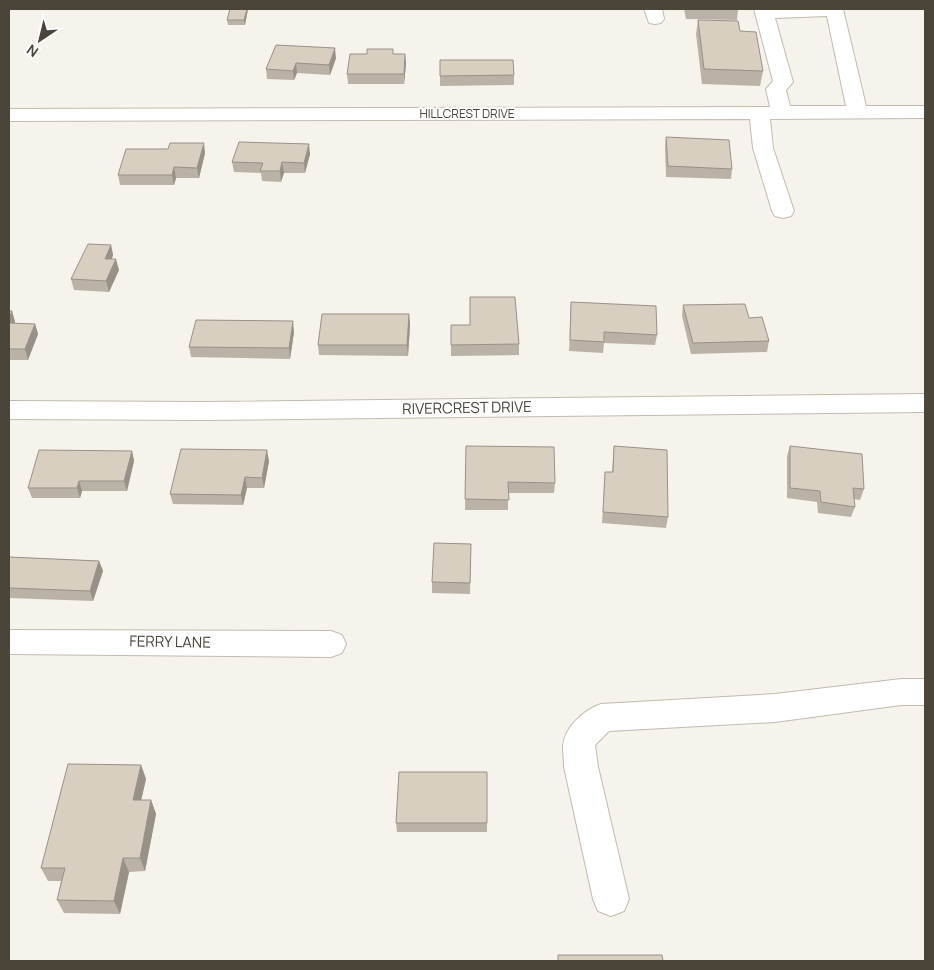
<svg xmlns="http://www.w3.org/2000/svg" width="934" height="970" viewBox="0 0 934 970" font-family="Manrope,sans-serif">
<rect width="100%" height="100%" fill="#f6f3ec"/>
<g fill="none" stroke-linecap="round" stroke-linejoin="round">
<g stroke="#c2bbae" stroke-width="2">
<g id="minor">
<path d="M644 9H662L664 19 661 23 655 24 649 23Z"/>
<path d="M754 9H843L866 106H925V118L770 119 773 148 794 211 791 216 783 218 775 216 772 211 753 148 750 119 9 121V109L770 107 766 89 773 81ZM827 16 846 106H790L786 90 793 82 775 18Z"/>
<path d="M925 394V412L202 420 9 419V401L202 402Z"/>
<path d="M9 630 331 631 342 635 346 644 342 653 331 657 9 654Z"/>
<path d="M901 679H925V705H901L775 722 609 731 595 745 598 767 629 899 624 911 611 916 598 911 593 899 564 767C564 760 563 753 563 747 564 727 584 710 601 704L775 694Z"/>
</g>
</g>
<use href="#minor" fill="#fff" fill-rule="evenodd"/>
</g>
<g fill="#bab2a6">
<path d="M230 9H248L245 25H228L227 20Z"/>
<path d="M684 9H738L737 20 686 19Z"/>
<path d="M698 20 740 31 763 71 760 86 702 84 696 34Z"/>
<path d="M276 45 336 58 330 75 297 73 294 80 267 79 266 69Z"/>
<path d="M405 54 406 64 404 84H348L347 74Z"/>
<path d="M440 60 514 75V85L440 86Z"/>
<path d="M666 137 732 169 731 179 666 177 665 147Z"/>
<path d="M168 149 205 153 199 178H176L174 185H120L118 175Z"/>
<path d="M310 154 305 173H284L281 182 262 181 261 173 234 172 232 162Z"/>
<path d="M111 245 113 255 112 259 119 270 109 292 74 290 71 279Z"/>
<path d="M571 302 657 335 655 345 604 343 603 353 569 351Z"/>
<path d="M683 305 749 318 769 341 767 352 691 354 682 316Z"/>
<path d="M9 311H12L15 322V323L35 324 38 334 28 360H9Z"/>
<path d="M409 314 410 325 408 356 319 355 318 345Z"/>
<path d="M451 325 519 344V355L451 356Z"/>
<path d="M294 332 290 359 191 357 189 347Z"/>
<path d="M466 446 555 483 554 493H508V510H465Z"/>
<path d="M614 446 668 517 666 528 602 523 605 472H612Z"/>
<path d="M790 446 864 489 860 500 854 499 855 507 851 517 818 513 817 502 787 498V456Z"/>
<path d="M132 451 134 461 127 491H82L80 498H32L28 488Z"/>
<path d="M269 461 264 488H247L243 505 173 504 170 494Z"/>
<path d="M471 544 470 594 432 593V582Z"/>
<path d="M9 557 99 561 103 571 93 601 9 598Z"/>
<path d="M141 765 146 779 141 800H151L156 814 145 871 129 872 120 914 64 913 57 900 61 881H48L41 868Z"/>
<path d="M396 823H487V832H397Z"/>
</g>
<g fill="#979187">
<path d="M247 9H248L245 25 244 20Z"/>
<path d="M335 48 336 58 330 75 329 65Z"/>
<path d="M405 54 406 64 404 84V74Z"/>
<path d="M296 63 297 73 294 80 293 71Z"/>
<path d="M204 143 205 153 199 178 197 168Z"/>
<path d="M309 144 310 154 305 173 304 163Z"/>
<path d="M282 162 284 173 281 182 280 171Z"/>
<path d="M174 167 176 178 174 185 172 175Z"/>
<path d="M111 245 113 255 107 269 105 259Z"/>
<path d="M116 259 119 270 109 292 106 281Z"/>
<path d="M12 311 15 322 10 334 9 329V319Z"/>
<path d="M409 314 410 325 408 356 407 345Z"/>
<path d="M293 321 294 332 290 359 289 348Z"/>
<path d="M35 324 38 334 28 360 25 349Z"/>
<path d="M267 450 269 461 264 488 262 478Z"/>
<path d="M132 451 134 461 127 491 124 481Z"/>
<path d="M245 477 247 488 243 505 241 495Z"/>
<path d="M79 481 82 491 80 498 77 488Z"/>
<path d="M99 561 103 571 93 601 90 591Z"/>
<path d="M141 765 146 779 138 814 133 800Z"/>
<path d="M151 800 156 814 145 871 140 858Z"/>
<path d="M123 858 129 872 120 914 114 901Z"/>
</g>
<g fill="#d8cfc1" stroke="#979187">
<path d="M230 9H247L244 20H227Z"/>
<path d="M698 20 738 21 740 31 756 32 763 71 704 69Z"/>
<path d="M276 45 335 48 329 65 296 63 293 71 266 69Z"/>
<path d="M367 49H393V54H405L404 74H347L350 54H367Z"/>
<path d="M440 60H513L514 75 440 76Z"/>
<path d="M666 137 729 140 732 169 668 166Z"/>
<path d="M239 142 309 144 304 163 282 162 280 171H260L263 163 232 162Z"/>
<path d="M170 143H204L197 168 174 167 172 175H118L126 149H168Z"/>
<path d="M88 244 111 245 105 259H116L106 281 71 279Z"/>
<path d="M470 297H515L519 344 451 345V325H470Z"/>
<path d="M571 302 656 306 657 335 604 332V342L570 340Z"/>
<path d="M745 304 749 318 762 317 769 341 693 343 683 305Z"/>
<path d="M9 311H12L9 319Z"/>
<path d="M322 314H409L407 345H318Z"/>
<path d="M196 320 293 321 289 348 189 347Z"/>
<path d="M9 323 35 324 25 349H9Z"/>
<path d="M466 446 554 447 555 483 508 482 509 500 465 499Z"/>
<path d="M614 446 667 450 668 517 603 512 605 472H613Z"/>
<path d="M790 446 862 454 864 489 853 488 855 507 821 502 820 491 790 488Z"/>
<path d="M181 449 267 450 262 478 245 477 241 495 170 494Z"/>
<path d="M39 450 132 451 124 481H79L77 488H28Z"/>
<path d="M434 543 471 544 470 583 432 582Z"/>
<path d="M9 557 99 561 90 591 9 588Z"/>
<path d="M68 764 141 765 133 800H151L140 858H123L114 901 57 900 65 868H41Z"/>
<path d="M399 772H487V823H396Z"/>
<path d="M558 955H662L663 961H558Z"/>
</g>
<g text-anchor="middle" stroke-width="4" stroke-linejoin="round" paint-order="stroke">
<g font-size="12" fill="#4b4439" stroke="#fff">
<text x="467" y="118">HILLCREST DRIVE</text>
</g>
<g font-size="15" fill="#4b4439" stroke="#fff">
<text transform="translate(467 408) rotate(-1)" y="5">RIVERCREST DRIVE</text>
<text transform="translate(170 642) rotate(1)" y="5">FERRY LANE</text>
</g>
</g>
<rect width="934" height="970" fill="none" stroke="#4b4439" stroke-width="20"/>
<g transform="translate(40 40) rotate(215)" stroke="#ffffff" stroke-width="4" paint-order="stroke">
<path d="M0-4L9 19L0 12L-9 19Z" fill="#4b4439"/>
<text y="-8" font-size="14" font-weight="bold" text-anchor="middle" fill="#4b4439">N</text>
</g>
</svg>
